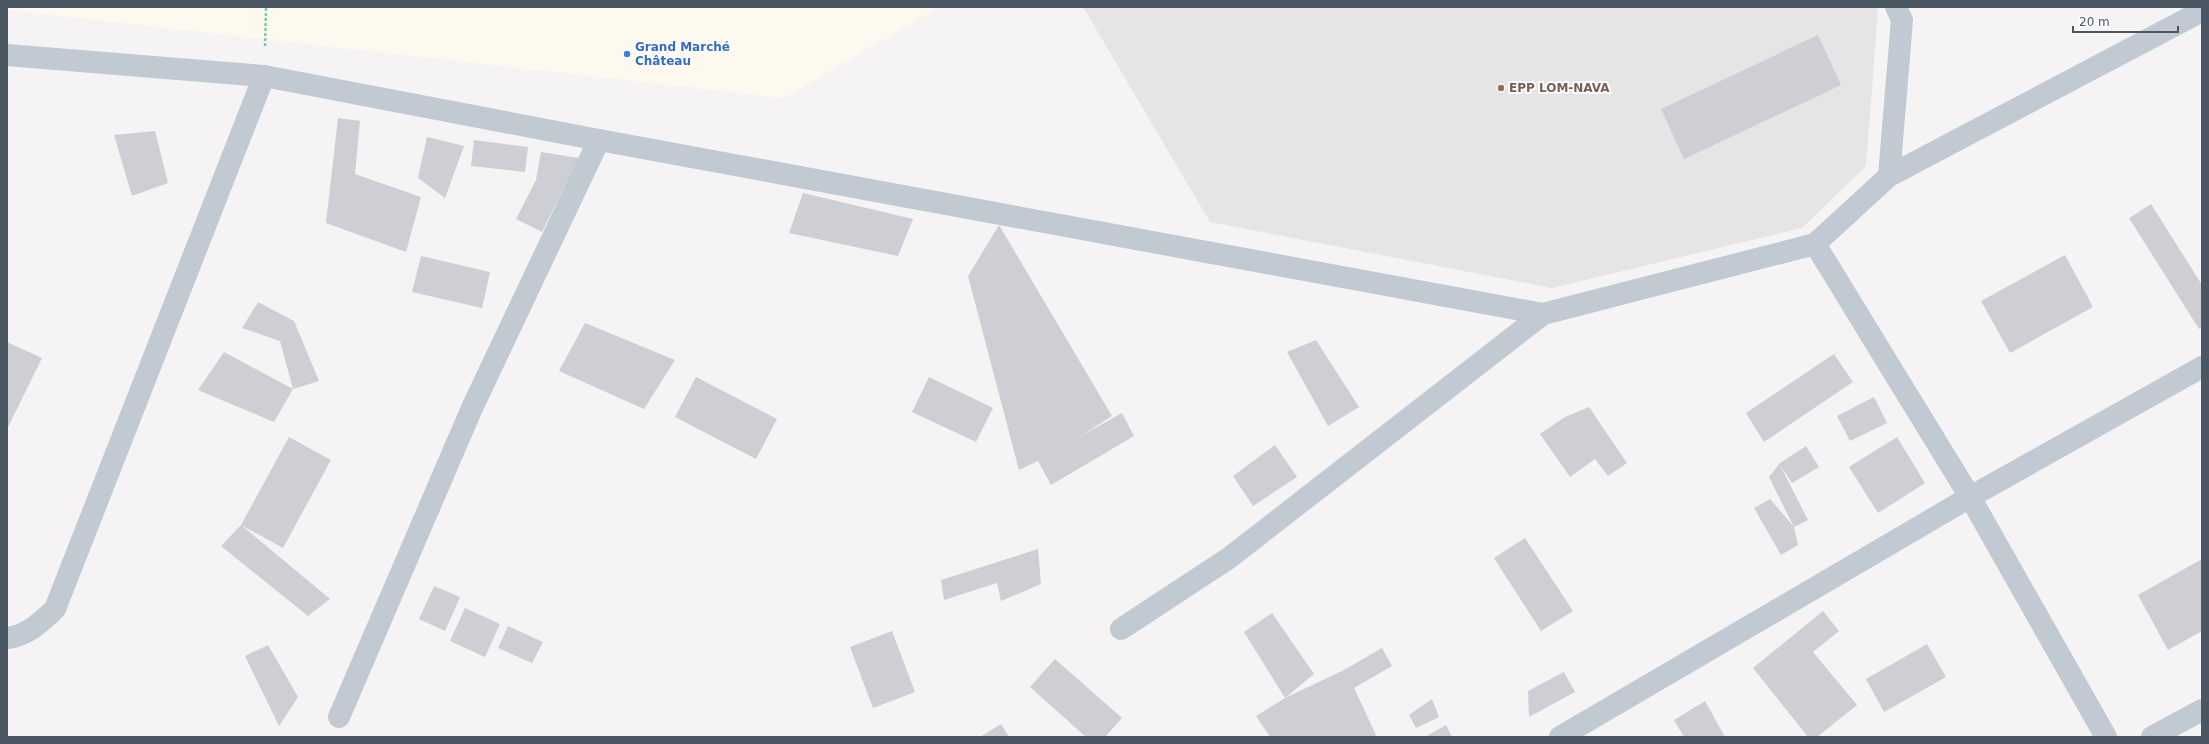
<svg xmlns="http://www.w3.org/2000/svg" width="2209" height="744" viewBox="0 0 2209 744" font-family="'DejaVu Sans',sans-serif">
<rect width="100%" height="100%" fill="#f5f3f3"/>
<path fill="#fdf9ef" d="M7 7H939L784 98 7 10Z"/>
<path fill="#e6e4e5" d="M1083 7H1876L1878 10 1866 166 1802 228 1552 288 1210 222Z"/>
<g fill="#cdcfd5">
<path d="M1818 35 1841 85 1684 159 1661 109Z"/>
<path d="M338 118 360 121 355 174 421 197 406 252 326 223Z"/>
<path d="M155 131 168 183 132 196 114 135Z"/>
<path d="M427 137 464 146 445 198 418 178Z"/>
<path d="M474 140 528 147 525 172 471 166Z"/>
<path d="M541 152 579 158 542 232 516 219 536 180Z"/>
<path d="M803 193 913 219 898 256 789 233Z"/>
<path d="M2151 204 2202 285V327L2199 329 2129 218Z"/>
<path d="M999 225 1112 416 1079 437 1122 413 1134 436 1051 485 1038 461 1019 470 968 276Z"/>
<path d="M2065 255 2093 307 2010 353 1981 301Z"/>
<path d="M421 256 490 272 482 308 412 292Z"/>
<path d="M258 302 294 321 319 381 293 389 280 341 242 328Z"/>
<path d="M585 323 675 360 644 409 559 371Z"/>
<path d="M1316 340 1359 407 1328 426 1287 352Z"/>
<path d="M7 342 42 358 7 429Z"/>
<path d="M224 352 293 389 274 422 198 390Z"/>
<path d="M1834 354 1853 382 1764 442 1746 413Z"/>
<path d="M696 377 777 419 756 459 675 417Z"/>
<path d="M929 377 993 408 976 442 912 412Z"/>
<path d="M1874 397 1887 423 1850 441 1837 416Z"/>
<path d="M1589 407 1627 463 1608 476 1595 459 1570 477 1540 434 1565 417Z"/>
<path d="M289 437 331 460 283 548 241 525Z"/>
<path d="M1897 437 1925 483 1878 513 1849 467Z"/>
<path d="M1275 445 1297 477 1253 506 1233 476Z"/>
<path d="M1806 446 1819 467 1792 483 1780 465 1808 520 1794 527 1769 477 1780 463Z"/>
<path d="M1770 499 1794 527 1798 545 1781 555 1754 508Z"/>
<path d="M241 525 330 599 308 616 221 546Z"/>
<path d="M1525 538 1573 611 1541 631 1494 558Z"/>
<path d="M1038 549 1041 584 1001 601 997 583 944 600 941 580Z"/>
<path d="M2202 559V631L2168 650 2138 595Z"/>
<path d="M434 586 460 597 445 631 419 619Z"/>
<path d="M465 608 500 624 485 657 450 641Z"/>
<path d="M1823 611 1839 631 1813 652 1857 705 1817 737H1808L1753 668Z"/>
<path d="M1272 613 1314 674 1285 698 1244 632Z"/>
<path d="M508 626 543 642 532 663 498 648Z"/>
<path d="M892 631 915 692 873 708 850 647Z"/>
<path d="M1927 644 1946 677 1884 712 1866 679Z"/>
<path d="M268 645 298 697 279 726 245 656Z"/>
<path d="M1382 648 1392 666 1354 688 1376 735 1373 737H1270L1256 716 1285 698 1344 670Z"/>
<path d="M1055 659 1122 718 1105 737H1086L1030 687Z"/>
<path d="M1564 672 1575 692 1529 717 1528 691Z"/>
<path d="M1432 699 1439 717 1416 728 1409 715Z"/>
<path d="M1705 701 1725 737H1684L1674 720Z"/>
<path d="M1001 724 1009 737H980Z"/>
<path d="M1446 725 1452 737H1425Z"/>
</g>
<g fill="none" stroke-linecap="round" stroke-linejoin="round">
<path stroke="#7ad0a6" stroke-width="2.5" stroke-dasharray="3 2" stroke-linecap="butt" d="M265 46 266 7"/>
<g stroke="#c1cad2" stroke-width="22">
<path d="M7 55 264 76 599 140 1543 314 1815 244 1889 176 2202 11"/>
<path d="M1889 176 1902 20 1896 7"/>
<path d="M1815 244 1970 497 2106 737"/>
<path d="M1121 629 1229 558 1543 314"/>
<path d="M7 638C27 636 41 622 55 609L264 76"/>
<path d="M339 717 472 408 599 140"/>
<path d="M1560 737 1970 497 2202 367"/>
<path d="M2152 737 2202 710"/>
</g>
</g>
<circle fill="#3f7fe0" stroke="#fff" stroke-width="1.5" cx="627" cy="54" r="4"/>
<circle fill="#8d6e63" stroke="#fff" stroke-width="1.5" cx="1501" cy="88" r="4"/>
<g text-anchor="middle" stroke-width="4" stroke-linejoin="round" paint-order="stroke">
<g font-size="12" font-weight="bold" fill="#366cbe" stroke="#fff" text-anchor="start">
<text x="635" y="51">Grand Marché<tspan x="635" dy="14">Château</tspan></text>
</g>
<g font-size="12" font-weight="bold" fill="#785e54" stroke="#fff" text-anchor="start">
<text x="1509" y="92">EPP LOM-NAVA</text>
</g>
</g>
<rect width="2209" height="744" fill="none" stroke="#4a5661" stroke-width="16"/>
<path d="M2073 26v6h105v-6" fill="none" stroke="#4a5661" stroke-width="2"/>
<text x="2079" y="26" font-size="12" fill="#4a5661" stroke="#ffffff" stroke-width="3" paint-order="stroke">20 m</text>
</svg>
